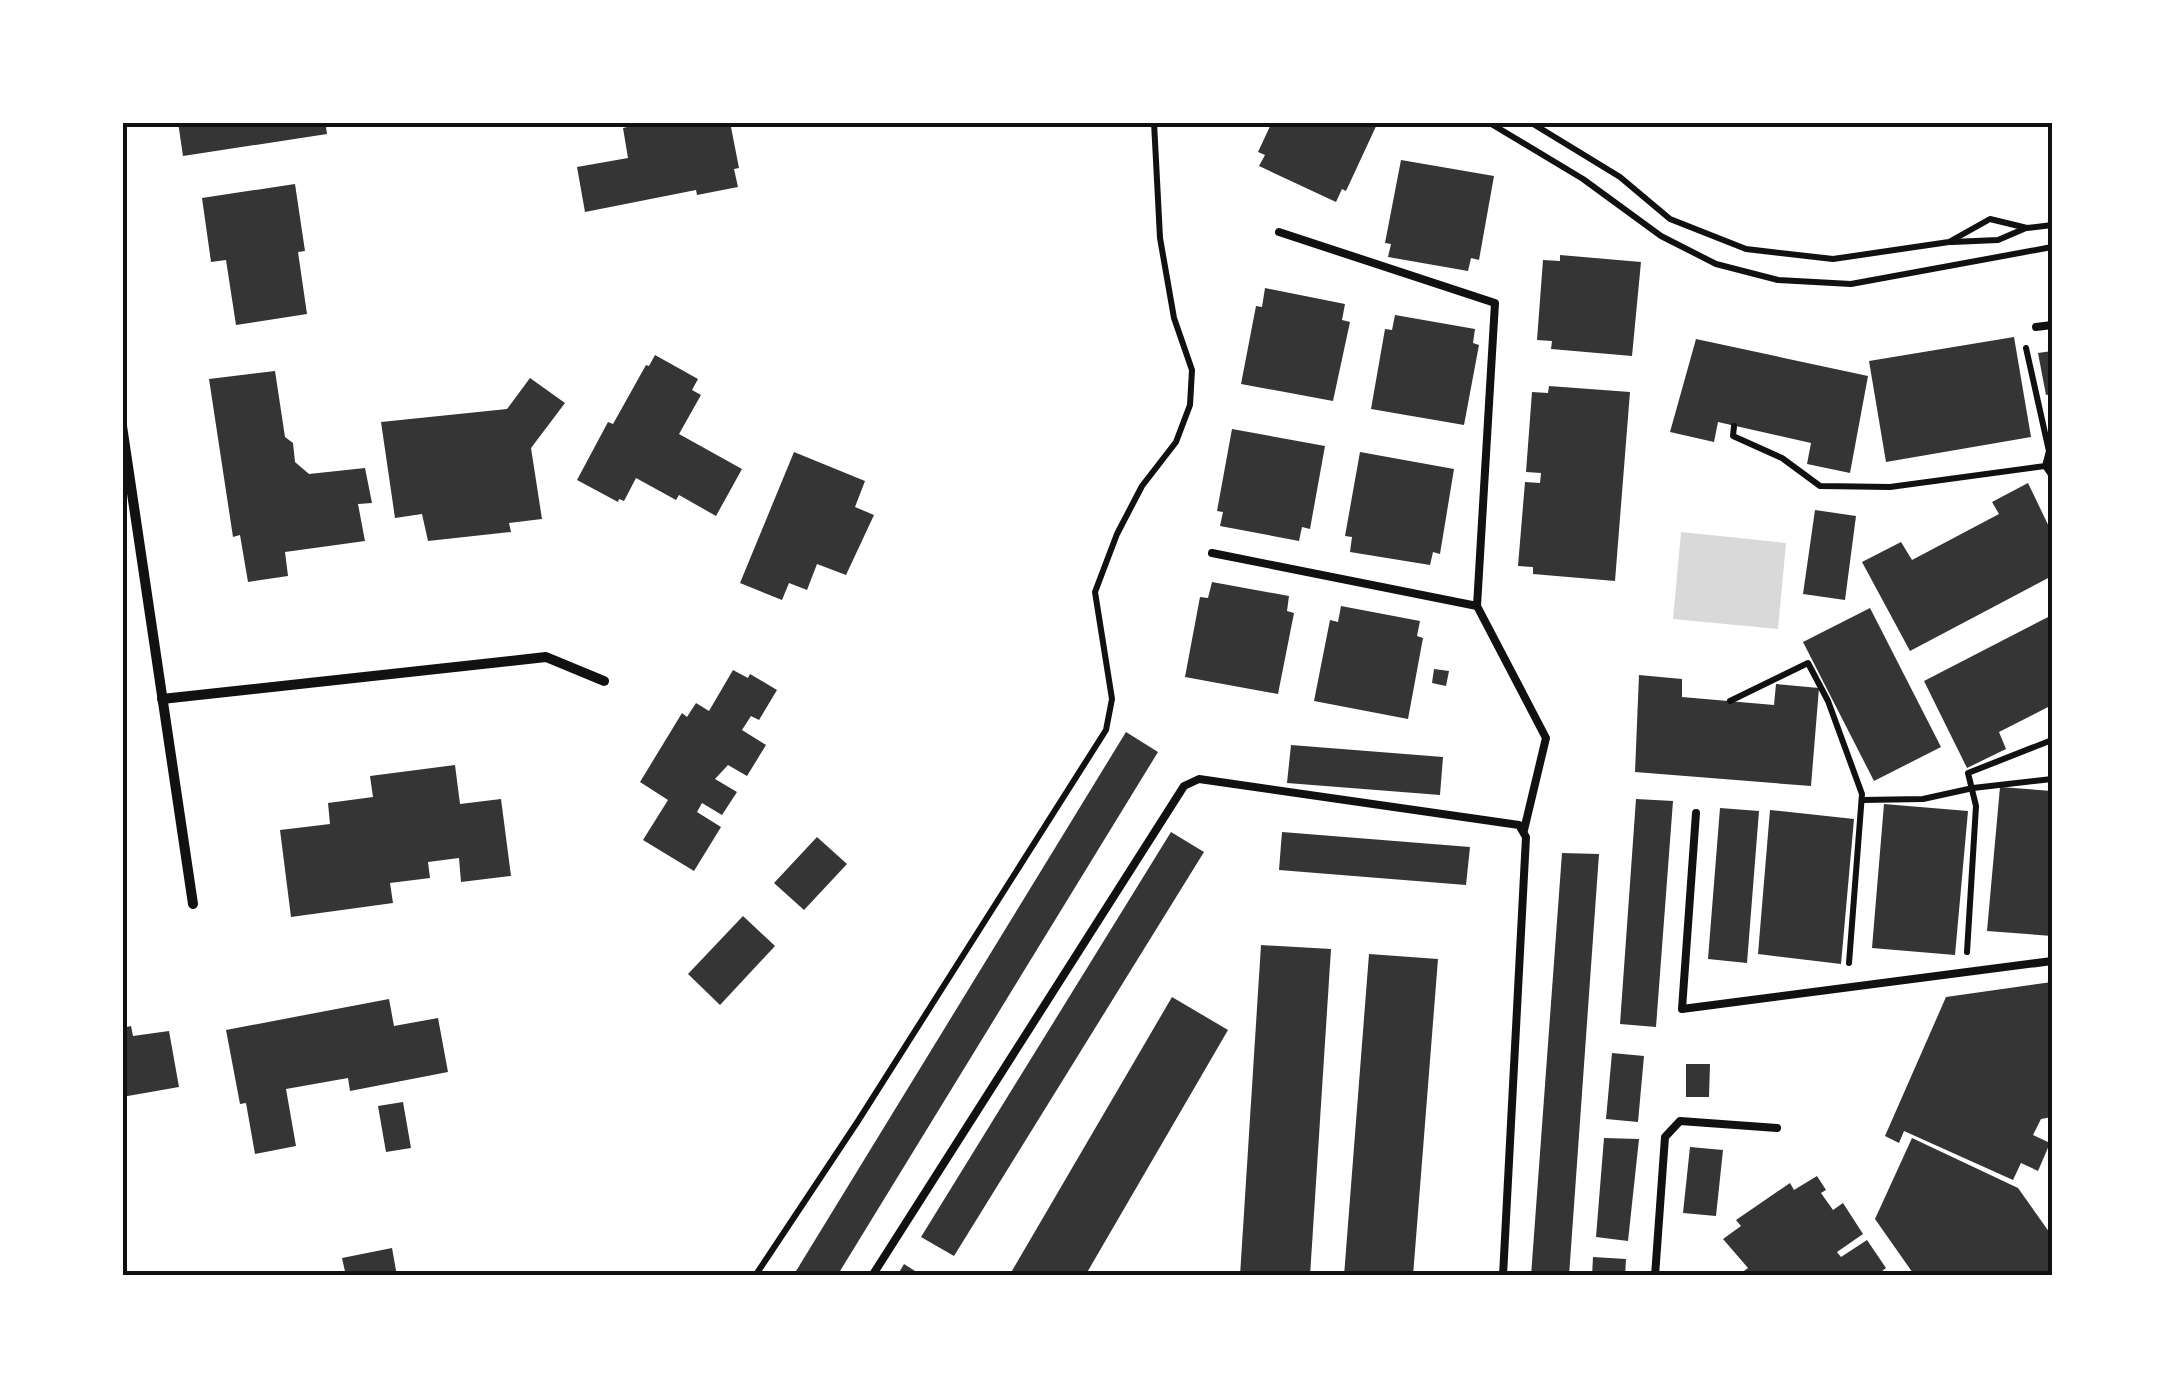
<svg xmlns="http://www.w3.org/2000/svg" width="2175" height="1398" viewBox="0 0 2175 1398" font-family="'IBM Plex Sans',sans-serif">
<rect width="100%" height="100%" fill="#fff"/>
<path fill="#d9d9d9" d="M1681 532 1786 543 1778 629 1673 619Z"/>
<g fill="#353535">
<path d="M178 122H338V125L326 127 327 134 183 156Z"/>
<path d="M649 122H730L739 168 734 169 738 187 697 195 696 190 585 212 577 167 628 158 623 128Z"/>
<path d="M1272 122H1378L1346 191 1342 189 1336 202 1259 166 1265 155 1258 152Z"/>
<path d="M1401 160 1494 176 1479 260 1471 258 1468 271 1388 257 1391 244 1385 243Z"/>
<path d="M295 184 305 251 298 252 307 314 236 325 226 260 211 262 202 198Z"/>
<path d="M1560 255 1641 262 1632 356 1551 349 1552 341 1537 340 1543 260 1560 261Z"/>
<path d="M1265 288 1345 304 1342 320 1350 322 1333 401 1241 384 1256 306 1262 307Z"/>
<path d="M1395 315 1475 329 1473 343 1479 345 1464 425 1371 409 1385 329 1392 330Z"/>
<path d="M2014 337 2031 437 1886 462 1869 361Z"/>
<path d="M1696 339 1868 376 1850 473 1807 464 1811 443 1718 422 1714 442 1670 432Z"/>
<path d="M2052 351V394L2046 395 2038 353Z"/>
<path d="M655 355 698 379 692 390 701 395 679 434 742 469 716 516 679 495 676 500 636 478 624 501 619 499 618 502 577 480 608 422 613 424 646 365 649 366Z"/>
<path d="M275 371 285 437 293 443 295 462 309 474 365 468 372 503 358 504 365 541 285 552 288 576 248 582 240 535 233 537 209 379Z"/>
<path d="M530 378 565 403 531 448 542 519 509 523 511 532 428 541 422 514 395 518 381 422 507 409Z"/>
<path d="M1549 386 1630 392 1615 581 1533 574V567L1518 566 1525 482 1540 483 1541 473 1526 472 1532 392 1548 393Z"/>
<path d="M1232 429 1325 446 1310 529 1302 527 1299 541 1220 526 1223 512 1217 511Z"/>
<path d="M794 452 865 481 855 507 874 515 846 575 817 564 807 590 789 583 782 600 740 583Z"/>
<path d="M1360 452 1454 469 1440 554 1433 552 1430 565 1350 552 1352 537 1345 536Z"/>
<path d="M2028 483 2052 533V576L1910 651 1862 562 1901 542 1912 560 1999 514 1992 502Z"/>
<path d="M1815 510 1856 516 1845 600 1803 594Z"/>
<path d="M1212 582 1289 596 1287 611 1294 613 1278 694 1185 677 1200 597 1208 598Z"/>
<path d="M1341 606 1420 621 1417 636 1423 638 1408 719 1314 701 1330 620 1338 622Z"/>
<path d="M1870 608 1941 747 1874 781 1803 642Z"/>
<path d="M2052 615V705L1999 732 2006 749 1967 768 1924 681Z"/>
<path d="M1434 669 1449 671 1446 686 1432 683Z"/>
<path d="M733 670 748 678 750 674 777 690 759 720 751 716 742 730 766 745 747 776 728 765 715 779 737 792 722 815 702 803 697 812 721 827 694 871 643 840 668 800 640 782 682 713 687 717 696 703 709 711Z"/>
<path d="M1639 675 1682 679V697L1774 705 1776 684 1819 688 1811 786 1635 772Z"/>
<path d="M1126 732 1158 752 837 1276H793Z"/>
<path d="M1291 745 1443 757 1440 795 1287 783Z"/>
<path d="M455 765 460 804 501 799 511 876 461 882 459 858 428 862 430 878 390 883 393 903 291 917 280 830 330 824 328 803 373 797 370 776Z"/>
<path d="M2000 787 2052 791V936L1987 931Z"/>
<path d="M1636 799 1673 801 1656 1027 1620 1024Z"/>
<path d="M1884 804 1968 811 1955 955 1872 948Z"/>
<path d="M1720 808 1759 811 1747 963 1708 959Z"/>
<path d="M1770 810 1854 819 1841 964 1758 954Z"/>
<path d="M1171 832 1204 852 954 1256 921 1237Z"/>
<path d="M1282 832 1470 847 1466 885 1279 870Z"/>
<path d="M817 837 847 864 804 910 774 883Z"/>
<path d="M1562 853 1599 854 1569 1276H1531Z"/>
<path d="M743 916 775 946 720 1005 688 974Z"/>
<path d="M1261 945 1331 949 1310 1276H1240Z"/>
<path d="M1369 954 1438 959 1413 1276H1344Z"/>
<path d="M2052 982V1117L2041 1119 2033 1135 2050 1143 2038 1171 2021 1163 2013 1180 1904 1131 1899 1143 1885 1136 1946 997Z"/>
<path d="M1172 997 1228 1030 1085 1276H1009Z"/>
<path d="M389 999 394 1026 438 1018 448 1072 350 1091 348 1078 286 1089 296 1146 255 1154 246 1103 240 1104 226 1030Z"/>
<path d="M131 1026 133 1036 169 1031 179 1087 122 1097V1028Z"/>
<path d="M1612 1053 1644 1056 1638 1122 1606 1119Z"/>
<path d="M1686 1064H1710L1709 1097H1686Z"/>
<path d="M403 1102 411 1148 386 1152 378 1106Z"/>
<path d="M1604 1138 1639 1139 1628 1241 1596 1237Z"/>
<path d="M1912 1138 2018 1188 2052 1236V1276H1915L1875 1219Z"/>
<path d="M1690 1147 1723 1150 1716 1216 1683 1213Z"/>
<path d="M1817 1176 1826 1190 1821 1193 1833 1210 1843 1203 1863 1234 1837 1252 1841 1257 1867 1240 1886 1268 1881 1272 1883 1276H1737L1748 1268 1723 1239 1741 1226 1736 1220 1790 1183 1794 1190Z"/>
<path d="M392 1248 397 1276H346L342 1258Z"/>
<path d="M1593 1257 1626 1259 1625 1276H1592Z"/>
<path d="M904 1264 923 1276H897Z"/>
</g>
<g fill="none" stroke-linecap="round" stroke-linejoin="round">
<g stroke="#111" stroke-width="6">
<path d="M1488 122 1583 179 1661 236 1716 264 1778 280 1851 284 2052 247"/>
<path d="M1530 122 1620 177 1670 219 1746 249 1833 259 1949 242 1990 219 2027 228 2052 225"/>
<path d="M1952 242 1998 240 2026 228"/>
<path d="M1734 426 1733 436 1782 458 1820 486 1890 487 2045 466 2049 451 2026 348"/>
<path d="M2045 466 2052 476"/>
<path d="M1730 701 1808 663 1828 701 1862 794 1849 963"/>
<path d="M1862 800 1923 799 1973 788 2052 779"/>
<path d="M1967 952 1976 806 1968 773 2052 740"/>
<path d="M755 1276 858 1121 1106 730 1112 699 1095 592 1117 534 1142 486 1176 442 1190 405 1192 370 1174 318 1160 238 1154 122"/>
</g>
<g stroke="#111" stroke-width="8">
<path d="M2036 327 2052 325"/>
<path d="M1212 553 1477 606 1495 303 1279 232"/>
<path d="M1477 606 1546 738 1524 830"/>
<path d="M1696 813 1682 1009 2052 961"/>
<path d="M872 1276 1184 786 1199 779 1519 825 1526 837 1503 1276"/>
<path d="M1655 1276 1665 1137 1680 1121 1777 1128"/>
</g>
<g stroke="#111" stroke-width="10">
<path d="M122 426 193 904"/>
<path d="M162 699 546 657 604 681"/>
</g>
</g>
<rect width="2175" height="1398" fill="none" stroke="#ffffff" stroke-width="250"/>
<rect x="125" y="125" width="1925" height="1148" fill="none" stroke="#111" stroke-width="4"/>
</svg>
